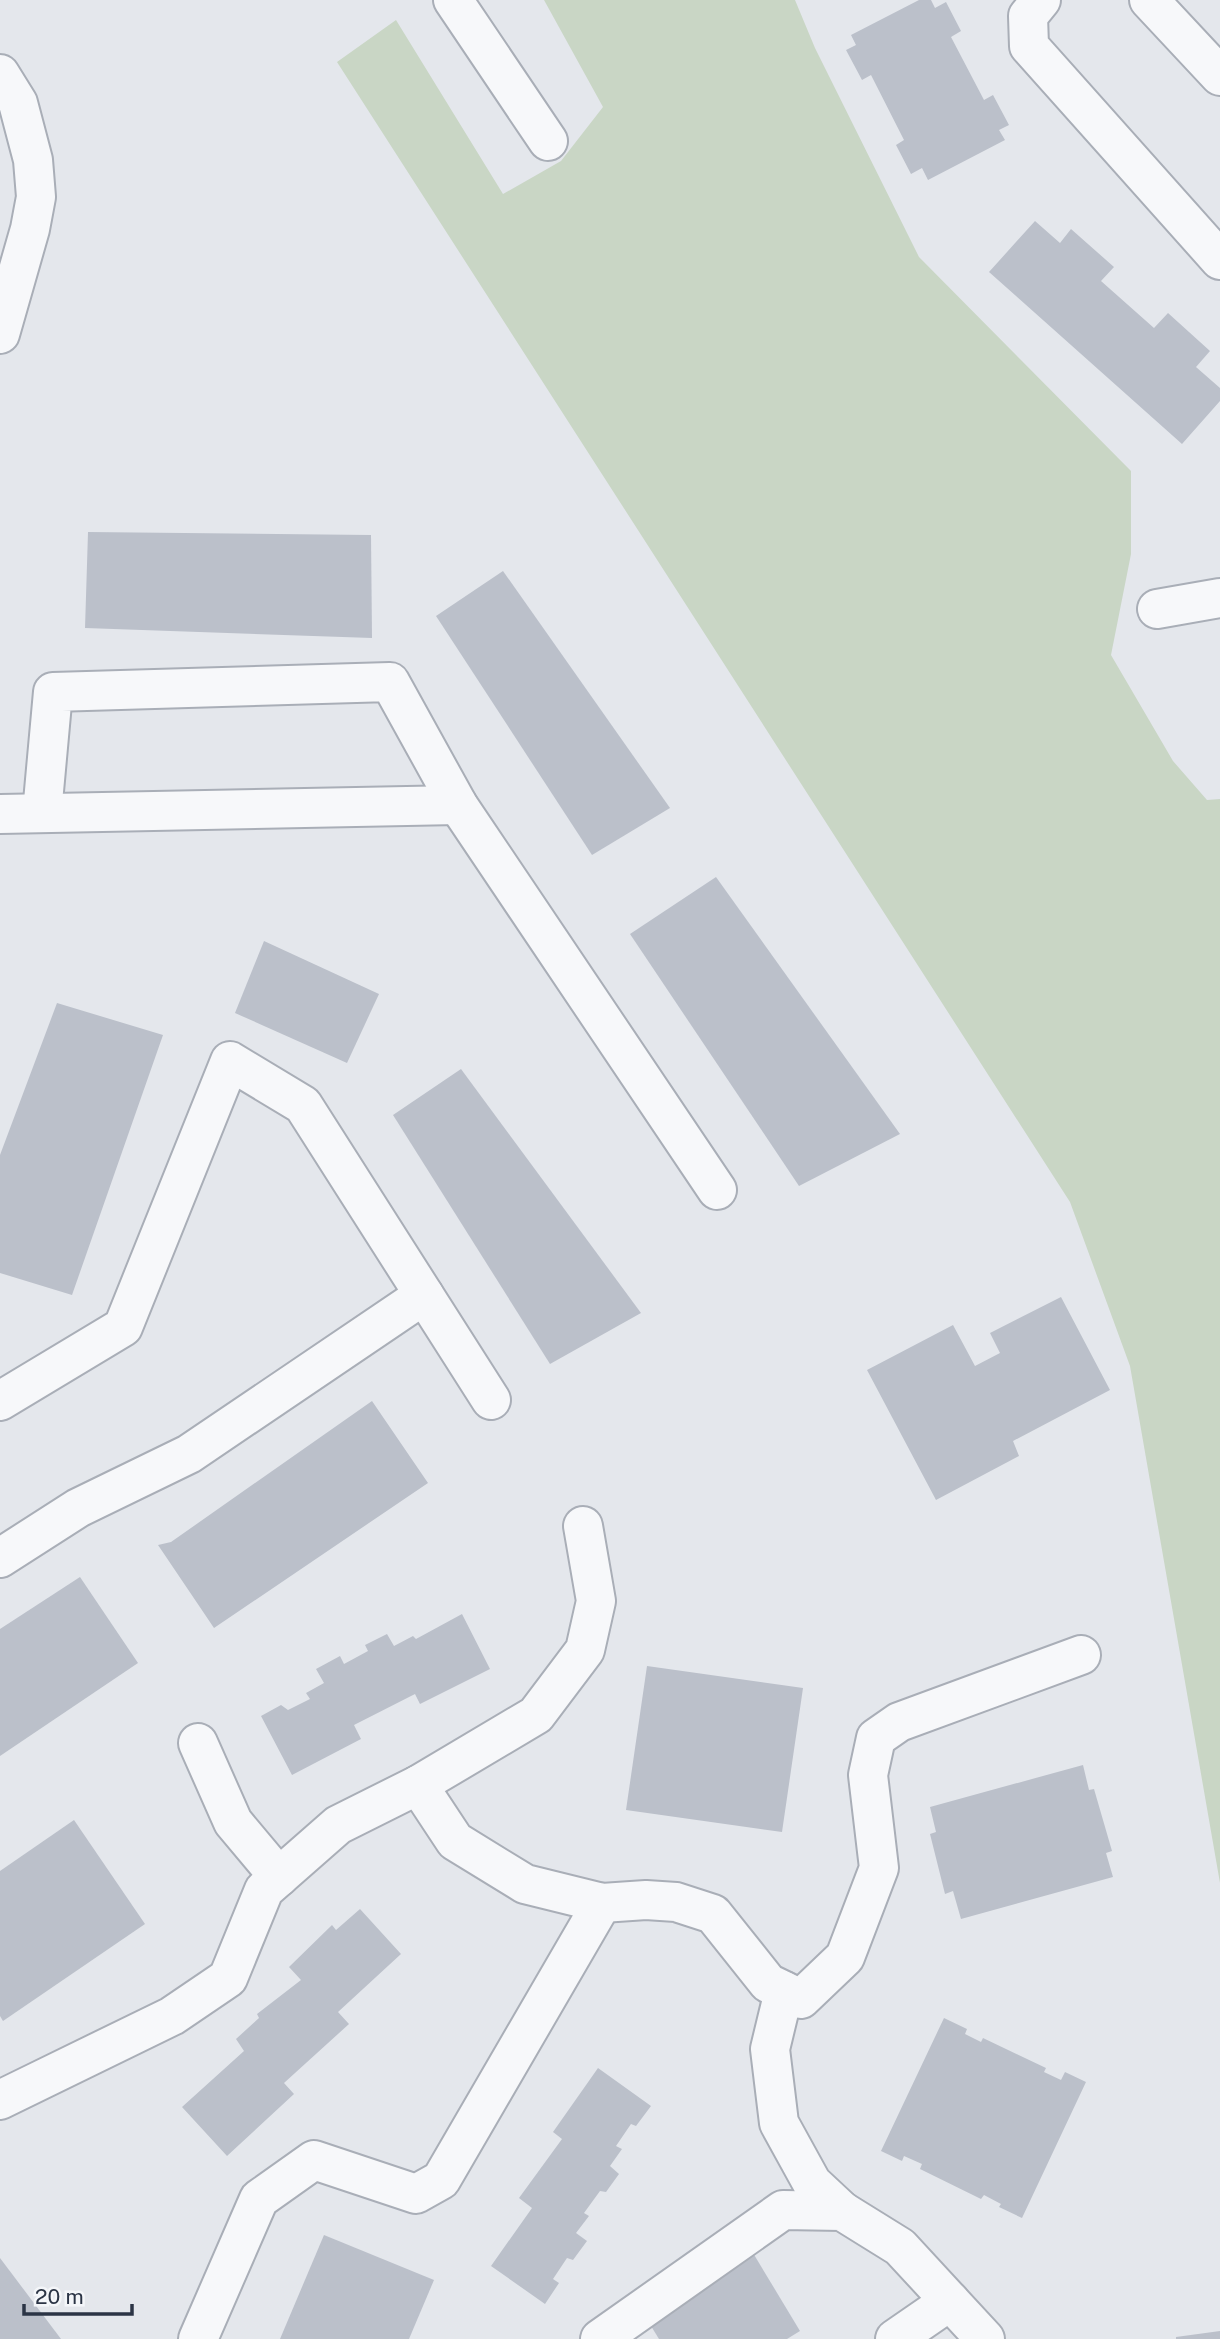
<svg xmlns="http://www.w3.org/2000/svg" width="1220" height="2339" viewBox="0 0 1220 2339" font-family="'Public Sans',sans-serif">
<rect width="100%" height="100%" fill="#e4e7ec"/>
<path fill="#c9d6c5" d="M544 0H795L815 48 919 257 1131 471V554L1111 655 1173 761 1207 800 1220 799V1883L1130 1366 1070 1202 337 62 396 20 503 194 561 161 603 107Z"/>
<g fill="#bbc0ca">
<path d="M919 0H931L935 8 946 2 961 31 951 37 984 100 993 95 1009 125 999 130 1005 140 928 180 922 168 911 174 896 145 904 140 871 75 862 80 846 50 856 45 851 35Z"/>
<path d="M1035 221 1060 243 1071 229 1114 267 1101 281 1154 328 1168 313 1210 351 1196 367 1220 388V401L1182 444 989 272Z"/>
<path d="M88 532 371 535 372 638 85 628Z"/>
<path d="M503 571 670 808 592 855 436 616Z"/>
<path d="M716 877 900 1134 799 1186 630 934Z"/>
<path d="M264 941 379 994 347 1063 235 1013Z"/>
<path d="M57 1003 163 1035 72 1295 0 1273V1155Z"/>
<path d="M461 1069 641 1313 550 1364 393 1115Z"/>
<path d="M1061 1297 1110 1390 1013 1441 1019 1456 936 1500 867 1370 953 1325 975 1366 1000 1353 990 1333Z"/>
<path d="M372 1401 428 1483 214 1628 158 1545 171 1542Z"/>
<path d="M80 1577 138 1663 0 1756V1629Z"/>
<path d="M462 1614 490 1669 420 1704 415 1694 354 1725 361 1739 292 1775 261 1716 281 1705 288 1710 310 1699 306 1693 324 1683 316 1669 340 1656 344 1664 368 1651 365 1645 387 1634 394 1646 413 1636 416 1639Z"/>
<path d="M647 1666 803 1688 782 1832 626 1810Z"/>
<path d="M1083 1765 1089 1790 1094 1789 1112 1851 1106 1853 1113 1877 961 1919 953 1891 945 1894 930 1834 936 1832 930 1807Z"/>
<path d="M74 1820 145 1924 3 2021 0 2016V1871Z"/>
<path d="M360 1909 401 1954 338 2012 349 2024 284 2083 294 2094 227 2156 182 2107 244 2051 236 2039 259 2018 257 2014 301 1980 289 1967 332 1925 336 1930Z"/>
<path d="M944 2018 967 2029 965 2034 981 2042 983 2038 1046 2068 1044 2072 1061 2080 1065 2072 1086 2082 1022 2218 999 2207 1001 2204 984 2195 981 2199 920 2169 922 2164 904 2156 902 2161 881 2151Z"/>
<path d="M598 2068 651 2106 636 2126 631 2124 616 2146 622 2149 610 2166 619 2174 606 2192 600 2191 584 2213 589 2216 576 2233 587 2241 573 2260 567 2258 553 2279 559 2283 545 2304 491 2266 532 2208 519 2198 562 2139 553 2132Z"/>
<path d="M324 2235 434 2280 409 2339H280Z"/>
<path d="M750 2248 800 2331 787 2339H659L643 2313Z"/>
<path d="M0 2258 61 2339H0Z"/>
<path d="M1220 2331V2339H1176V2337Z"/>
</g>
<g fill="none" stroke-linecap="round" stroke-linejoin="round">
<g stroke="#a9aeb7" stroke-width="42">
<g id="minor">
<path d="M453 0 548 141"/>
<path d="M1041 0 1028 16 1029 46 1220 260"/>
<path d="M1149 0 1220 76"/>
<path d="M0 74 18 103 33 160 36 197 30 229 0 334"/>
<path d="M1157 609 1220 598"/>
<path d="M42 813 53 692 390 682 458 805 717 1190"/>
<path d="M0 814 458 805"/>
<path d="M0 1401 123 1327 230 1061 303 1105 491 1400"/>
<path d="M0 1558 78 1508 189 1454 424 1295"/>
<path d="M198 1743 233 1822 279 1877"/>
<path d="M418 1785 455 1841 525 1884 602 1903 646 1900 676 1902 713 1914 768 1983 801 1999 845 1957 879 1868 868 1775 876 1738 899 1722 1081 1655"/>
<path d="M784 1991 770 2049 779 2123 812 2183 842 2211"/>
<path d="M0 2100 172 2016 228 1978 264 1890 338 1825 418 1785 536 1715 585 1650 596 1601 583 1526"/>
<path d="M198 2339 259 2199 314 2160 416 2194 441 2180 602 1903"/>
<path d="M600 2339 783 2210 842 2211 900 2247 985 2339"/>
<path d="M895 2339 950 2301"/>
</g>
</g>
<use href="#minor" stroke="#f7f8fa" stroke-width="38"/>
</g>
<path d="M24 2304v10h108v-10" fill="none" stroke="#2b3445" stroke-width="3.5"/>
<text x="35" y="2304" font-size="21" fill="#2b3445" stroke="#f4f6f9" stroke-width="5" paint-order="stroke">20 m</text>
</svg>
